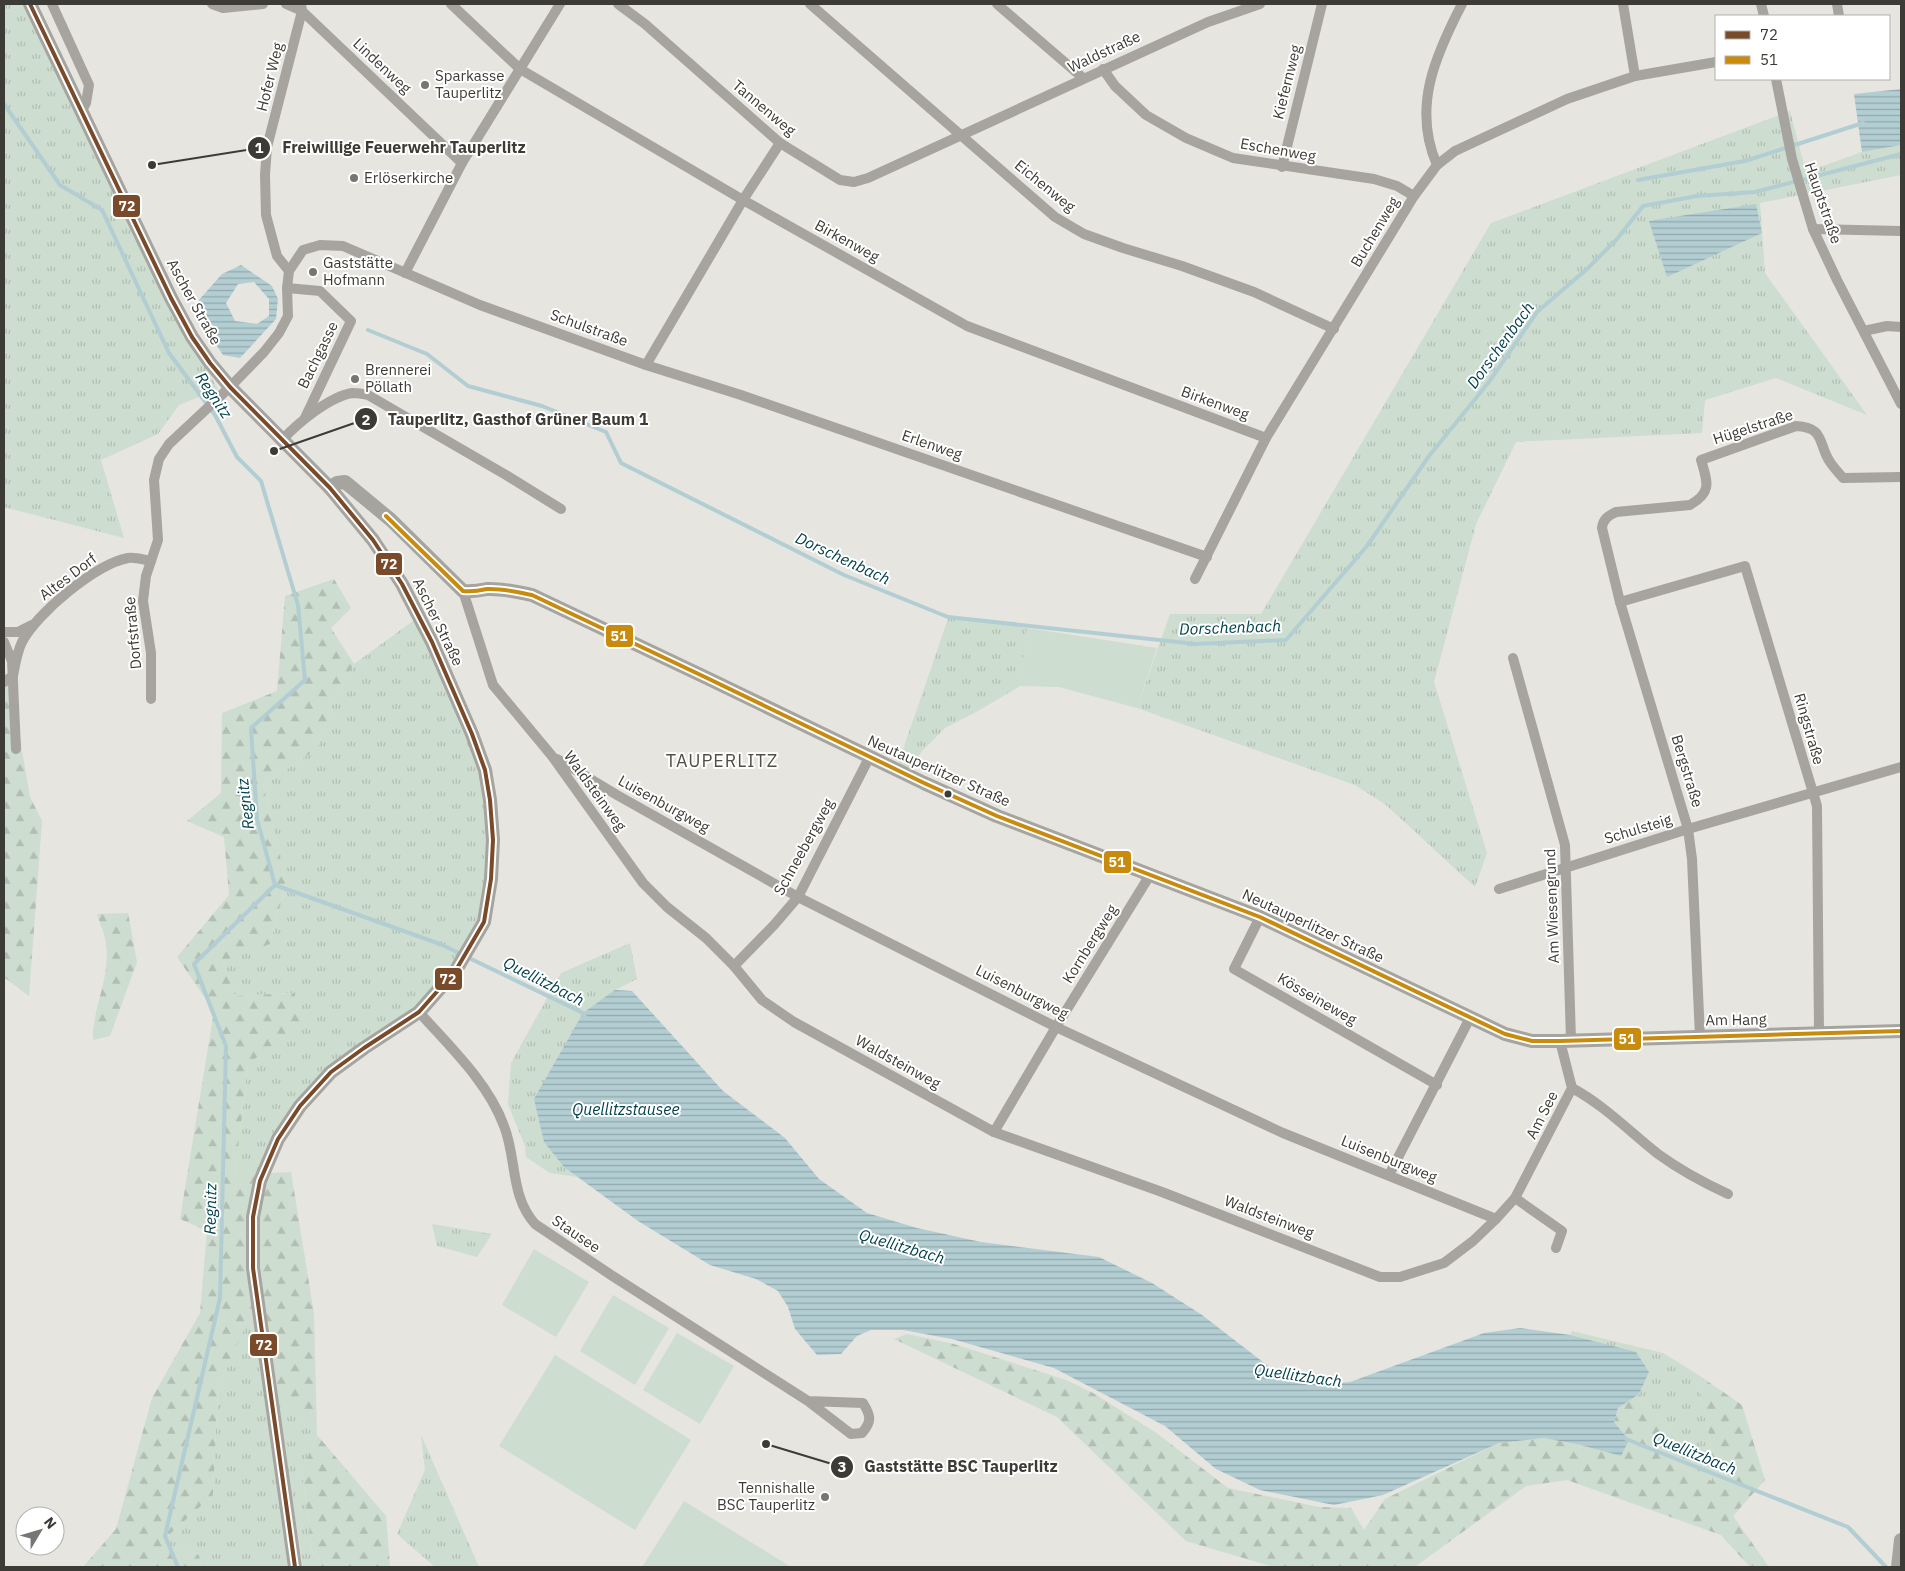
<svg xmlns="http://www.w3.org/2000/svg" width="1905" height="1571" viewBox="0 0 1905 1571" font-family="'IBM Plex Sans',sans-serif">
<defs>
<pattern id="grass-tufts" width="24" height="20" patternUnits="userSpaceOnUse" patternTransform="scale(1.25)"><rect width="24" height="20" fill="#cdddcf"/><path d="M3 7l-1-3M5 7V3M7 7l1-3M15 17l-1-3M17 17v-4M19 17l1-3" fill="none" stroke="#b1bfb2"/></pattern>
<pattern id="forest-firs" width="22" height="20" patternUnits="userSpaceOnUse" patternTransform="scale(1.25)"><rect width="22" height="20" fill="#cdddcf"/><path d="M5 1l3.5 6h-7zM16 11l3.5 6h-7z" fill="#b1bfb2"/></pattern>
<pattern id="water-rules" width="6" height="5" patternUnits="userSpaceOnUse" patternTransform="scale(1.25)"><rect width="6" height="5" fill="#b2ced3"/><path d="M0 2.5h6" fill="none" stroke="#92a8ac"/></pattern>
</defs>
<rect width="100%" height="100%" fill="#e6e5e0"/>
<g fill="url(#grass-tufts)">
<path d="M4 4H23L165 296 218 389 179 405 158 434 101 460 124 538 4 507Z"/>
<path d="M1790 111 1806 172 1862 152 1901 145V175L1760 203 1765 273 1867 415 1776 378 1705 400 1702 433 1516 442 1476 524 1434 682 1487 853 1475 887 1386 805 1355 785 1137 708 1170 614H1261L1491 223Z"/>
<path d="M949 616 1027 628 1020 686 978 711 945 728 921 752 910 773 897 767Z"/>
<path d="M417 618 475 733 494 879 459 972 334 1074 280 1142 268 1174 235 1176 248 1064 294 993 235 996 223 960 270 944 286 883 263 785 317 749 334 699 354 664Z"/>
<path d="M630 943 637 979 615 990 564 1167 578 1177 550 1173 526 1157 525 1146 508 1104 511 1063 561 973Z"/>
<path d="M432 1224 492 1234 477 1257 437 1246Z"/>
<path d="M252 1310 288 1567H201L199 1555 160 1543 213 1495 218 1387Z"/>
<path d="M1572 1331 1663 1353 1697 1374 1712 1451V1481L1675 1464 1678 1437 1639 1394 1649 1372 1636 1353 1570 1335Z"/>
<path d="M275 1389 317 1435 302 1470 314 1567H303Z"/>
<path d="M421 1435 479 1567H435L397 1534 425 1470Z"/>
</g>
<g fill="url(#forest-firs)">
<path d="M334 579 351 608 331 628 354 664 334 699 317 749 263 785 286 882 270 944 223 961 235 996 294 993 303 1022 248 1064 235 1175 291 1172 314 1314 317 1435 386 1516 390 1567H314L302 1470 317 1435 261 1375 252 1311 218 1387 213 1495 160 1543 199 1555 201 1567H83L116 1529 152 1398 200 1313 207 1231 180 1219 214 1011 177 957 229 895 224 837 187 821 221 793 222 713 277 691 285 596Z"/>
<path d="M4 667 11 687 30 797 42 821 29 996 5 978Z"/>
<path d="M128 913 137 962 110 1036 93 1040C92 1008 111 977 106 944 105 934 100 924 97 914Z"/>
<path d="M907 1334 954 1344 1066 1380 1093 1393 1155 1432 1228 1488 1319 1507 1351 1508 1364 1530 1385 1499 1499 1443 1544 1438 1581 1445 1629 1440 1614 1422 1618 1408 1639 1394 1678 1437 1675 1464 1712 1481V1451L1697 1374 1742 1405 1765 1480 1733 1516 1769 1567H1750L1721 1535 1567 1480 1526 1486 1416 1566 1274 1567 1186 1541 1057 1417 894 1339Z"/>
</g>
<g fill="#cdddcf">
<path d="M1027 628 1157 648 1137 708 1059 687 1020 686Z"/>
<path d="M534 1249 589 1282 556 1337 502 1305Z"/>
<path d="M613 1295 669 1328 635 1385 580 1351Z"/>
<path d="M677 1333 734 1366 700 1424 643 1390Z"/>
<path d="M555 1355 691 1440 635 1530 499 1446Z"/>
<path d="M684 1501 791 1567H642Z"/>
</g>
<g fill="url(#water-rules)" fill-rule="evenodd">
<path d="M1901 89V145L1862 152 1854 94Z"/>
<path d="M1756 204 1762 233 1667 277 1649 221Z"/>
<path d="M241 265 272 286 278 299 276 319 240 358 223 355 200 320 199 300 222 274ZM254 282 269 299V316L257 324 235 321 226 303 238 284Z"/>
<path d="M615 990 632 991 723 1091 785 1138 819 1179 867 1213 917 1228 981 1242 1099 1257 1152 1283 1202 1315 1281 1376 1318 1385 1350 1382 1484 1333 1520 1328 1570 1335 1636 1352 1649 1372 1639 1394 1618 1408 1614 1422 1629 1440 1621 1456 1581 1445 1544 1438 1499 1443 1383 1495 1334 1505 1260 1490 1216 1469 1165 1426 1054 1368 952 1339 903 1330H871L857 1336 841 1354 817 1355 795 1329 788 1307 778 1291 756 1279 710 1265 638 1221 564 1167 544 1142 534 1099 583 1013Z"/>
</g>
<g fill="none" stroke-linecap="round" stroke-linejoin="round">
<g stroke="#b2ced3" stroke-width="4">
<path d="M4 104 60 185 102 210 169 353 215 415 237 457 261 481 298 605 305 680 251 728 257 819 275 885 194 964 226 1046 220 1298 165 1536 178 1567"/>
<path d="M1638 180 1745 161 1863 123"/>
<path d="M368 330 427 354 468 386 542 406 606 432 621 463 844 575 948 617 1196 644 1286 640 1367 546 1429 456 1489 382 1537 312 1587 269 1617 239 1643 206 1697 196 1755 192 1901 154"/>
<path d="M275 885 440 944 461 954"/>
<path d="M467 957 583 1013 585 1017"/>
<path d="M1626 1439 1848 1527 1886 1567"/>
</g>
<g stroke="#a7a4a0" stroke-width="10">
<path d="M52 4 89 85 86 103 82 110"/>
<path d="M212 4 223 8 263 4"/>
<path d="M286 4 302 11 462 163"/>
<path d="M451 4 520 69 743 200 967 326 1266 438"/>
<path d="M618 4 645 24 780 143 840 180 854 182 868 178 1208 22 1260 4"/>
<path d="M810 4 1055 217 1084 234 1123 248 1182 266 1254 292 1334 329"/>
<path d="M997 4 1083 78"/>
<path d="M1623 4 1635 76"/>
<path d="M1761 4 1764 16"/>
<path d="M1837 4 1839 16"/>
<path d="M1103 69 1115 86 1146 115 1186 138 1233 158 1374 179 1397 186 1414 196"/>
<path d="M1776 79 1792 159 1813 229 1837 280 1901 404"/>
<path d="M1437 165C1412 108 1435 56 1462 4"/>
<path d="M1282 167 1322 4"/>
<path d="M1813 229 1901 231"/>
<path d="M289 271 277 256 266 215 265 175 267 147 302 11 301 4"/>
<path d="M405 273 462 163 560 4"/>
<path d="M287 288 320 291 351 321 305 418"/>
<path d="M1864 331 1887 326 1901 327"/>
<path d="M646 365 743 200 780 143"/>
<path d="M283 439C298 423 329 397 352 393 357 393 364 394 368 395L506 475 561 509"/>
<path d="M1195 579 1266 438 1414 196 1437 165 1455 151 1567 99 1635 76 1716 62"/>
<path d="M463 591 493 685 552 756 643 883 667 907 706 938 734 966 762 1000 794 1022 994 1132 1162 1192 1380 1277H1400L1444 1263 1473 1241 1496 1219 1515 1198 1572 1088 1560 1041"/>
<path d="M1620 602 1745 566 1817 806 1819 1034"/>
<path d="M4 632H18L32 625"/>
<path d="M4 642 12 661 16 749"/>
<path d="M1513 658 1565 845 1571 1040"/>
<path d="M4 682 13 676C15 665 17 652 22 642 37 613 96 564 128 558 136 557 144 560 151 561"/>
<path d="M151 699V653L143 601 146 576 158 540 154 480 159 459 169 444 230 387 264 352 279 333 288 316 287 288 289 271 303 250 320 245 343 246 480 305 646 365 741 395 1207 557"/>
<path d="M557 759 617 795 798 897 1056 1027 1283 1133 1496 1219"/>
<path d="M1499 889 1688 829 1901 767"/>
<path d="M1260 917 1234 969 1437 1085"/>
<path d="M734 966 774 925 798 897 869 758"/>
<path d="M419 1012C449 1046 488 1082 504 1126 517 1159 510 1196 535 1224L611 1275 808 1401 851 1434 862 1433C872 1421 871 1416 863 1403L808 1401"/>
<path d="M1700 1037 1692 859 1688 829 1620 602 1602 528C1603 519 1608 516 1616 512L1690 505C1713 492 1707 481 1701 460L1796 426C1825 427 1818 444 1830 462 1834 468 1839 473 1843 478L1901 477"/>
<path d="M1572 1088C1604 1105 1630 1132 1658 1154 1680 1170 1704 1183 1728 1194"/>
<path d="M994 1132 1056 1027 1150 875"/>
<path d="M1389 1175 1470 1018"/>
<path d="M1515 1198 1562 1231 1556 1248"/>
</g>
<g stroke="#a6a49f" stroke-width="14">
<path d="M30 4 171 298 192 337 210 363 230 387 330 488 373 540 402 584 432 642 472 734 485 770 490 800 493 840 491 879 484 922 456 970 419 1012 364 1048 331 1072 300 1106 278 1139 260 1181 253 1217V1268L295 1567"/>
<path d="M330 488 337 483 345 482 391 520 463 591C472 592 478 591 487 589 502 588 517 592 532 595L707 678 924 783 997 816 1260 917 1505 1034 1532 1041H1560L1901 1031"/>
<path d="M1898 1567 1901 1540"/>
</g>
<g stroke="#fff" stroke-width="8">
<path id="bus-1" d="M30 4 171 298 192 337 210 363 230 387 330 488 373 540 402 584 432 642 472 734 485 770 490 800 493 840 491 879 484 922 456 970 419 1012 364 1048 331 1072 300 1106 278 1139 260 1181 253 1217V1268L295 1567"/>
</g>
<g stroke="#fff" stroke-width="8">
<path id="bus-2" d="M386 516 463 591C472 592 478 591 487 589 502 588 517 592 532 595L707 678 924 783 997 816 1260 917 1505 1034 1532 1041H1560L1901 1031"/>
</g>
<use href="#bus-1" stroke="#7a4b2a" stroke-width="4"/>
<use href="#bus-2" stroke="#c88b0e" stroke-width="4"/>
</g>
<g fill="#787672" stroke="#fff" stroke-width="2">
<circle cx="425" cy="85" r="5"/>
<circle cx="354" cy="178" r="5"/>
<circle cx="313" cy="272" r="5"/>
<circle cx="355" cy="379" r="5"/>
<circle cx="825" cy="1497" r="5"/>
</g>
<circle fill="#3c3b36" stroke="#fff" stroke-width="2" cx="948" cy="794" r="4.5"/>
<g text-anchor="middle" stroke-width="4" stroke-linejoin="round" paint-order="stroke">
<g font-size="15" fill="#3c3b36" stroke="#fff">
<text transform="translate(1104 52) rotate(-25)" y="5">Waldstraße</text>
<text transform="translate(382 66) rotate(43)" y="5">Lindenweg</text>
<text transform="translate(270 77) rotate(-76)" y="5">Hofer Weg</text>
<text transform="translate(1287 82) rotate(-76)" y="5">Kiefernweg</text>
<text transform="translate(764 108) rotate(40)" y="5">Tannenweg</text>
<text transform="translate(1278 150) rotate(10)" y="5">Eschenweg</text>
<text transform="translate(1045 186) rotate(39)" y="5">Eichenweg</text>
<text transform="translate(1823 203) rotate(71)" y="5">Hauptstraße</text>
<text transform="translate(1375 232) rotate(-59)" y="5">Buchenweg</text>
<text transform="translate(847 241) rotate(29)" y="5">Birkenweg</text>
<text transform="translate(194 302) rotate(61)" y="5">Ascher Straße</text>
<text transform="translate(589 328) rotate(20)" y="5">Schulstraße</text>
<text transform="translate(318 355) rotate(-64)" y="5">Bachgasse</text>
<text transform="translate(1215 403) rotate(20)" y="5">Birkenweg</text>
<text transform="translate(1753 427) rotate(-18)" y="5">Hügelstraße</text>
<text transform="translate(932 445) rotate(19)" y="5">Erlenweg</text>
<text transform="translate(68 577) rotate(-37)" y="5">Altes Dorf</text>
<text transform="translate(438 622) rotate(64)" y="5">Ascher Straße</text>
<text transform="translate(133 633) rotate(-95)" y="5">Dorfstraße</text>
<text transform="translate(1809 729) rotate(74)" y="5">Ringstraße</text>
<text transform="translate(939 771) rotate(24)" y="5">Neutauperlitzer Straße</text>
<text transform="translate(1687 771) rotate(73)" y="5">Bergstraße</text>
<text transform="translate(595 791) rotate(54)" y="5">Waldsteinweg</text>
<text transform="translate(664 804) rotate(29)" y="5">Luisenburgweg</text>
<text transform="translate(1638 829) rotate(-17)" y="5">Schulsteig</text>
<text transform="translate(804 847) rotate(-61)" y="5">Schneebergweg</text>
<text transform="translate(1552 906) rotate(-92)" y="5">Am Wiesengrund</text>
<text transform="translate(1313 926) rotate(25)" y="5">Neutauperlitzer Straße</text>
<text transform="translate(1090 944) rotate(-58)" y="5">Kornbergweg</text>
<text transform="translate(1022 992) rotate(27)" y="5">Luisenburgweg</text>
<text transform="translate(1317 999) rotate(30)" y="5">Kösseineweg</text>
<text transform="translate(1736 1020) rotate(-1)" y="5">Am Hang</text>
<text transform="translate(898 1062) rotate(29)" y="5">Waldsteinweg</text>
<text transform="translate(1542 1115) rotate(-63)" y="5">Am See</text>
<text transform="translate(1389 1159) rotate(22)" y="5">Luisenburgweg</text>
<text transform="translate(1269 1217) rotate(21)" y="5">Waldsteinweg</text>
<text transform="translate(576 1234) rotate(34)" y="5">Stausee</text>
</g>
<g font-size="15" fill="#3c3b36" stroke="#fff" text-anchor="start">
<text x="435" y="81">Sparkasse<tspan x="435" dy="17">Tauperlitz</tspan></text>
<text x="364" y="183">Erlöserkirche</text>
<text x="323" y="268">Gaststätte<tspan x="323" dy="17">Hofmann</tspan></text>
<text x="365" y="375">Brennerei<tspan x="365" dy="17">Pöllath</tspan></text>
<text x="815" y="1493" text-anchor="end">Tennishalle<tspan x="815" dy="17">BSC Tauperlitz</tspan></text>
</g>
<g font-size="16" font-style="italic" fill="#04424d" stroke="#fff">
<text transform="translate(1500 345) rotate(-54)" y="6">Dorschenbach</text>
<text transform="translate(214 395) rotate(56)" y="6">Regnitz</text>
<text transform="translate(843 558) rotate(25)" y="6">Dorschenbach</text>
<text transform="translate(1230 627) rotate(-2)" y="6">Dorschenbach</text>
<text transform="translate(245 804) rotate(-97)" y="6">Regnitz</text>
<text transform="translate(544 981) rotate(27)" y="6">Quellitzbach</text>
<text x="626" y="1115">Quellitzstausee</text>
<text transform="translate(210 1209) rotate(-89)" y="6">Regnitz</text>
<text transform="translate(902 1246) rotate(16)" y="6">Quellitzbach</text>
<text transform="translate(1298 1375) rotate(8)" y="6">Quellitzbach</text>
<text transform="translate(1695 1453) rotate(22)" y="6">Quellitzbach</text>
</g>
<g font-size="18" letter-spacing="1" fill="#524f47" stroke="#fff">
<text x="722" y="767">TAUPERLITZ</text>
</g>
</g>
<path fill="none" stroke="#3c3b36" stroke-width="2" d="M152 165L259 148M274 451L366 419M766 1444L842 1467"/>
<g fill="#3c3b36" stroke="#fff" stroke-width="2">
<circle cx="152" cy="165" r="5"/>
<circle cx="274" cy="451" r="5"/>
<circle cx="766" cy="1444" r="5"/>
<circle cx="259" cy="148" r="12"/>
<circle cx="366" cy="419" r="12"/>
<circle cx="842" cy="1467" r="12"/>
</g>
<g font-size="15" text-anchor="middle" font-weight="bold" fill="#fff">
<text x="259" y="153">1</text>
<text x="366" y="425">2</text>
<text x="842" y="1472">3</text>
</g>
<g font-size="16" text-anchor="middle" font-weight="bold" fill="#3c3b36" stroke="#fff" stroke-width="4" stroke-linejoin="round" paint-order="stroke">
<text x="404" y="153">Freiwillige Feuerwehr Tauperlitz</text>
<text x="518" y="425">Tauperlitz, Gasthof Grüner Baum 1</text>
<text x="961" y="1472">Gaststätte BSC Tauperlitz</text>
</g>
<g stroke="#fff" stroke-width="2">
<rect x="112" y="194" width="29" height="24" rx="5" fill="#7a4b2a"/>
<rect x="375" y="552" width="28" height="24" rx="5" fill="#7a4b2a"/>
<rect x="605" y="624" width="29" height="24" rx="5" fill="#c88b0e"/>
<rect x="1103" y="850" width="29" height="24" rx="5" fill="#c88b0e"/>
<rect x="434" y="967" width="29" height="24" rx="5" fill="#7a4b2a"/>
<rect x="1613" y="1027" width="29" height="24" rx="5" fill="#c88b0e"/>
<rect x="249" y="1333" width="29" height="24" rx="5" fill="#7a4b2a"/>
</g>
<g font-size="14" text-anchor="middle" font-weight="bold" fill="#fff">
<text x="127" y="211">72</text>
<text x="389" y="569">72</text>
<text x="619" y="641">51</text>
<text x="1117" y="867">51</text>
<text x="448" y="984">72</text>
<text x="1627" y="1044">51</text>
<text x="264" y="1350">72</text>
</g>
<rect width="1905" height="1571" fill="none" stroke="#3c3b36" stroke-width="10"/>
<rect x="1715" y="15" width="175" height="65" fill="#ffffff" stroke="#b1b1af"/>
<rect x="1725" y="31" width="25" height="8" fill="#7a4b2a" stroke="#b1b1af"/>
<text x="1760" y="40" font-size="15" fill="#3c3b36">72</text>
<rect x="1725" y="56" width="25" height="8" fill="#c88b0e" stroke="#b1b1af"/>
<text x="1760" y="65" font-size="15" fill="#3c3b36">51</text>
<g transform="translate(40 1531) rotate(52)"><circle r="24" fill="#ffffff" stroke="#b1b1af"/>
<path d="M0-4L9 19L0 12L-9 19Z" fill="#787672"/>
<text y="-8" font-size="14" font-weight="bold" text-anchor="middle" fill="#3c3b36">N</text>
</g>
</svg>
